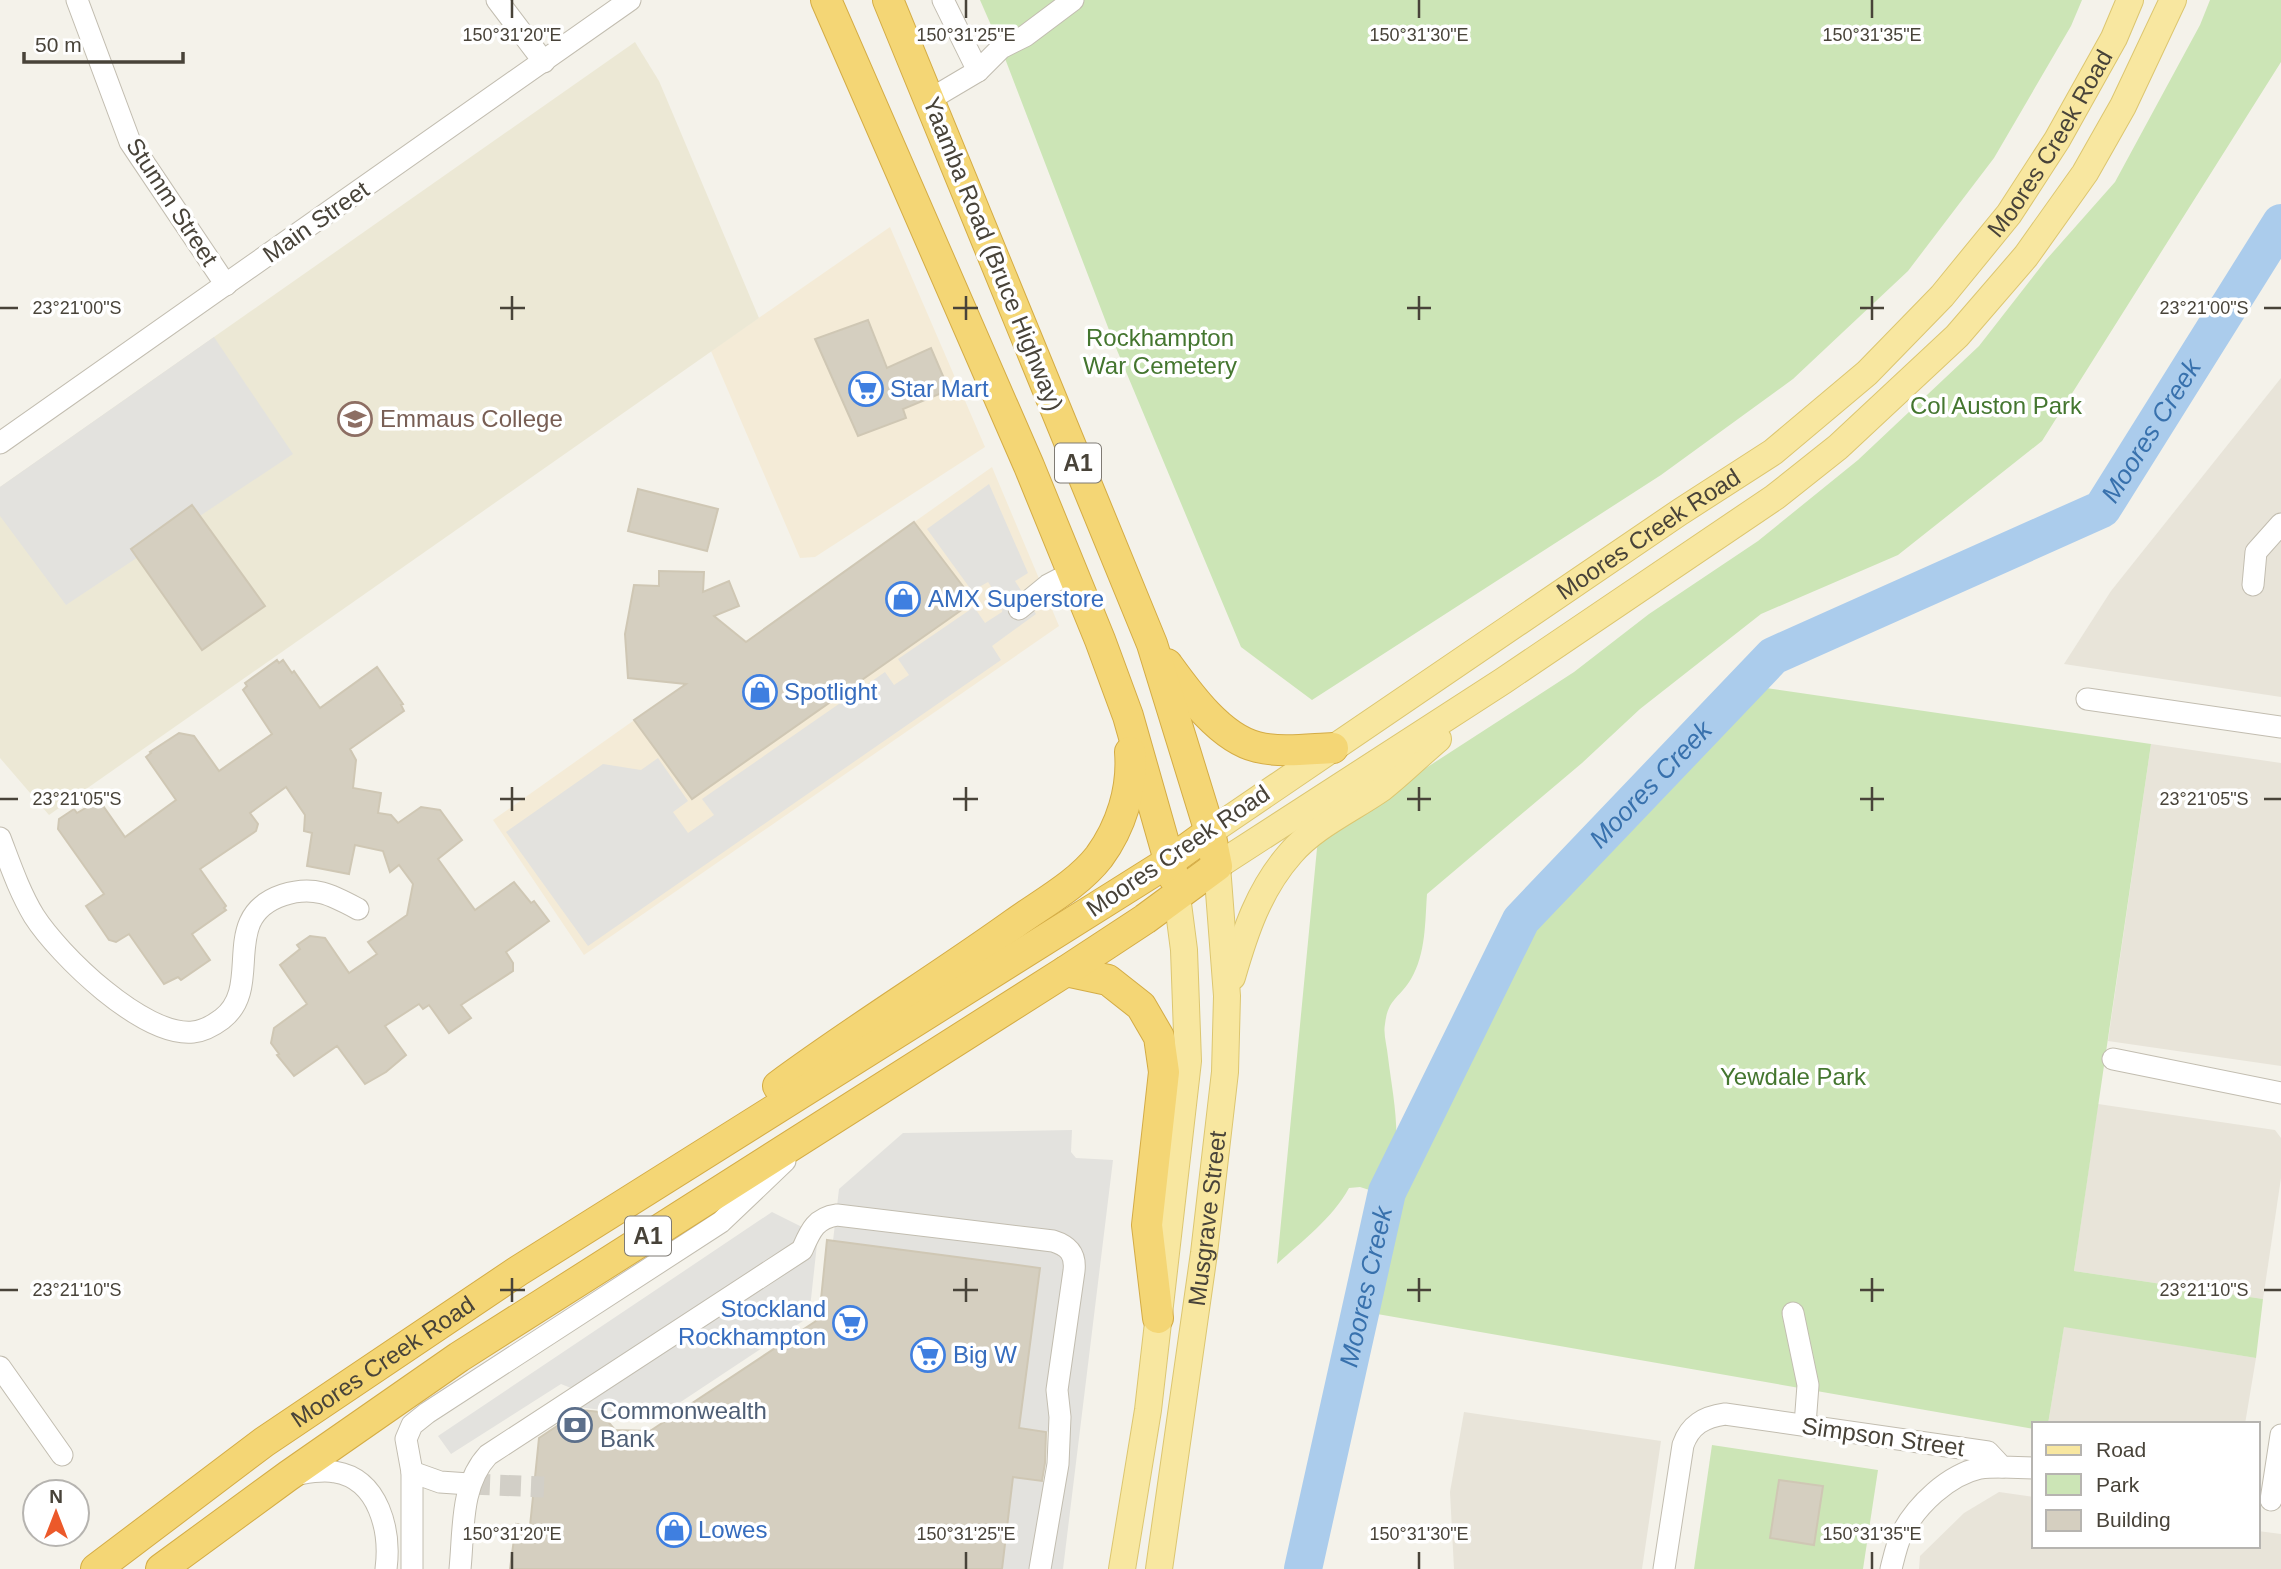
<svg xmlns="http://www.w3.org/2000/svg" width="2281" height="1569" viewBox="0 0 2281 1569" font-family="Arial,sans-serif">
<rect width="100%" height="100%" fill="#f4f2ea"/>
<g fill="#e8e4d9">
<path d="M2281 378V697L2064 664 2111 591Z"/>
<path d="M2151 744 2281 763V1066L2108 1041Z"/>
<path d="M2098 1104 2275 1130 2281 1138V1178L2263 1299 2074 1271Z"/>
<path d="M2064 1326 2256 1358 2245 1424H2048Z"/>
<path d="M1464 1412 1661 1441 1642 1569H1454L1450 1492Z"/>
<path d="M1999 1492 2034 1497V1546H2258V1531L2281 1534V1569H1919L1920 1556 1964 1513Z"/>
</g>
<g fill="#f4ebd7">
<path d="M890 227 985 447 815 557 800 558 711 351Z"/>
<path d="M992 467 1059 626 584 955 493 820Z"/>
</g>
<path fill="#ece8d5" d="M635 42 659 81 759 318 49 815 0 758V487Z"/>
<g fill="#cce5b6">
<path d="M980 0H2082L2071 26 1994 158 1908 271 1793 379 1661 475 1312 700 1241 647 1114 343 1001 48Z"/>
<path d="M2210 0H2281V62L2042 441 1898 555 1761 614 1640 709 1582 763 1427 894C1425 922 1426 954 1411 979 1400 998 1388 998 1385 1024 1383 1034 1387 1046 1388 1057 1393 1099 1407 1156 1382 1194L1360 1187 1349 1188C1332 1219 1302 1241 1277 1264L1318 838 1574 672 1649 614 1758 541 1858 460 1979 346 2046 260 2115 182 2200 25Z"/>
<path d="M1745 685 2151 744 2074 1271 2263 1299 2256 1358 2064 1327 2048 1424H2034V1429L1360 1311 1387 1192 1521 920Z"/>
<path d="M1712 1445 1878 1470 1863 1569H1694Z"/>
</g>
<g fill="#e3e2de">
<path d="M214 337 293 454 66 605 0 516V487Z"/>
<path d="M989 484 1028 573 1015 581 1036 614 992 646 1001 660 588 946 506 832 603 764 641 770 658 758 688 801 673 812 688 833 714 815 702 799 885 672 894 685 909 675 898 659 974 607 985 623 1002 612 1003 605 988 582 972 591 927 529Z"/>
<path d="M1072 1130 1071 1152 1076 1158 1113 1160 1063 1569H1002L1013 1477 1045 1481 1051 1432 1019 1428 1040 1269 833 1241 839 1189 903 1133Z"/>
<path d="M772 1212 818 1235 809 1317 658 1417 578 1407 581 1392 561 1384 451 1454 438 1436Z"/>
</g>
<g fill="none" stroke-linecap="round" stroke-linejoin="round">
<path stroke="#abccec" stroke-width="38" id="s1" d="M1303 1569 1387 1192 1521 920 1773 656 2102 509 2281 223"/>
</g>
<g fill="#d5cfc0" stroke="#cfc7b4" stroke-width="2">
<path d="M868 320 887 368 931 348 949 390 903 409 906 418 858 436 815 339Z"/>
<path d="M638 489 718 509 707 551 628 531Z"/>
<path d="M192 505 265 606 202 650 131 549Z"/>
<path d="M914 522 965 589 963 609 692 799 634 720 686 684 628 678 625 634 634 585 659 586V571L704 572 703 592 729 581 739 606 714 616 746 642Z"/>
<path d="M277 660 279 663 283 660 292 673 294 671 320 708 377 667 403 704 401 705 404 711 350 749 356 760 353 788 381 793 378 813 391 815 398 823 421 807 440 810 462 840 438 859 475 910 514 882 531 903 534 901 549 921 506 952 513 963V971L461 1005 471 1018 449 1033 429 1005 423 1009 419 1004 385 1026 406 1055 386 1072 365 1084 337 1046 294 1076 277 1055 279 1054 271 1043 274 1028 307 1004 280 965 300 949 297 945 310 936 325 938 349 973 377 954 368 942 407 915 413 884 399 865 390 872 383 851 355 845 349 874 307 866 312 833 304 831 305 815 286 787 250 813 258 824 256 831 200 869 226 906 224 908 226 910 192 934 210 960 181 980 178 977 164 984 129 934 116 942 109 940 86 906 104 894 58 829 59 819 74 809 77 813 99 800 125 837 176 800 146 757 151 753 150 752 179 733 194 736 219 771 272 734 243 690 247 686 245 683Z"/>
<path d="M827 1240 1040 1268 1019 1428 1046 1432 1045 1463 1042 1481 1013 1477 1002 1569H510L516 1524 530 1526 539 1438 581 1410 600 1412 615 1430 650 1431 819 1319Z"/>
<path d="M1779 1480 1823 1486 1814 1545 1770 1538Z"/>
</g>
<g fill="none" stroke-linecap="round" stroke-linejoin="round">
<path stroke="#d2cfc7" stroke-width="21" stroke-dasharray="21 10" stroke-linecap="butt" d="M469 1484 544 1487"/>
<g stroke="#c2bdb0" stroke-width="23">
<g id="minor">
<path d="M77 0 130 142 226 285"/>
<path d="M497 0 544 62"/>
<path d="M943 0 978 71"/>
<path d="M929 100 978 71 1001 48 1025 36 1073 0"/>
<path d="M0 443 630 0"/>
<path d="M2253 585 2256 552 2281 524"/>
<path d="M1019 609 1048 585 1073 572"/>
<path d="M2087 699 2281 727"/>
<path d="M0 838C10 864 19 891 34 916 59 955 143 1037 193 1032 203 1031 214 1025 222 1019 265 986 217 917 283 895 314 885 332 895 358 909"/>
<path d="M2113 1059 2281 1093"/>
<path d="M1793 1313 1808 1385 1805 1425"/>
<path d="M0 1367 62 1455"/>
<path d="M412 1472 440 1482 469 1484"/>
<path d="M292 1475C306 1473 321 1469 335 1472 379 1479 391 1531 386 1569"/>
<path d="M2271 1500 2281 1435"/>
<path d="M412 1569V1472L406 1439 412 1425 427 1413 721 1222 785 1161"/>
<path d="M460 1569C464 1530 460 1485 488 1455L802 1250C810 1232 815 1218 837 1215L1053 1241C1069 1246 1076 1254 1074 1271L1057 1390 1060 1417 1058 1464 1040 1569"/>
<path d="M1664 1569 1683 1445C1690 1425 1704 1417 1725 1414L1988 1452 2002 1467 2034 1468"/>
<path d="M1891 1569C1894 1557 1897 1543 1902 1533 1917 1505 1948 1475 1980 1468 1987 1467 1995 1467 2002 1467"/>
</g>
</g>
<g stroke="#dcc670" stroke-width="28">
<g id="major">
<path id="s2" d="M1210 832 1680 512 1773 452 1867 373 1942 296 2009 214 2057 140 2114 38 2130 0"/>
<path d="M1232 977C1245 932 1259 889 1291 853 1314 826 1352 809 1382 788 1401 773 1419 755 1438 739"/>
<path d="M1122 1569 1148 1410 1188 1061 1184 950 1177 896"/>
<path id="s3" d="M1159 1569 1204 1253 1225 1072 1227 996 1217 866 1503 681 1775 497 1838 447 1957 336 2026 256 2085 173 2123 106 2173 0"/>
</g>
</g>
<g stroke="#d4ac45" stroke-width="32">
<g id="highway">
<path d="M826 0 1029 466 1100 640 1128 716 1174 878"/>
<path d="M1167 664C1188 693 1220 738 1257 747 1281 753 1308 749 1333 748"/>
<path d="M1066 971 1108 980 1141 1006 1159 1037 1164 1072 1147 1225 1158 1318"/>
<path d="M778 1086C855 1029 937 979 1015 923 1043 903 1078 884 1099 857 1121 827 1133 789 1130 752"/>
<path id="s4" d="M96 1569 264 1442 518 1271 1170 861 1210 832"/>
<path d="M161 1569 288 1476 459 1357 1066 971 1145 919 1217 866 1210 832 1152 644 888 0"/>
</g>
</g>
<use href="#minor" stroke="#fff" stroke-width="21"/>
<use href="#major" stroke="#f8e7a0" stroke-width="26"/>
<use href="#highway" stroke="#f4d675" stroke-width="30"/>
</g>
<path fill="none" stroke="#484339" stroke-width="2.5" d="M512 0V18M966 0V18M1419 0V18M1872 0V18M512 296V320M966 296V320M1419 296V320M1872 296V320M0 308H18M500 308H525M953 308H978M1407 308H1431M1860 308H1884M2264 308H2281M512 787V811M966 787V811M1419 787V811M1872 787V811M0 799H18M500 799H525M953 799H978M1407 799H1431M1860 799H1884M2264 799H2281M512 1278V1302M966 1278V1302M1419 1278V1302M1872 1278V1302M0 1290H18M500 1290H525M953 1290H978M1407 1290H1431M1860 1290H1884M2264 1290H2281M512 1552V1569M966 1552V1569M1419 1552V1569M1872 1552V1569"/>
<defs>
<g id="supermarket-ring" transform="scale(1.75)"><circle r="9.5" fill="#fff" stroke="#3f7fe0" stroke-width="1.5"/><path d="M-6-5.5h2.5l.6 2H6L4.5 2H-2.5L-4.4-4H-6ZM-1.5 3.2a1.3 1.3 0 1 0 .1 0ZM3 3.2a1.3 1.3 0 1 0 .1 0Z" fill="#3f7fe0"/></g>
<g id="school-ring" transform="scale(1.75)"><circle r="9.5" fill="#fff" stroke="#8d6e63" stroke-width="1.5"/><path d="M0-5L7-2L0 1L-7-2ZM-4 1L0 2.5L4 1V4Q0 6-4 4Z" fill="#8d6e63"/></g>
<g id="shop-ring" transform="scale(1.75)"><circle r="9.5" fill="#fff" stroke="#3f7fe0" stroke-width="1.5"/><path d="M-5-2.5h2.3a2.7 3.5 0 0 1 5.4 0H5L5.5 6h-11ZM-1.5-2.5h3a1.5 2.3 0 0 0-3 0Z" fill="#3f7fe0"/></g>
<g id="bank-ring" transform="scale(1.75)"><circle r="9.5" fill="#fff" stroke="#5c6f8a" stroke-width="1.5"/><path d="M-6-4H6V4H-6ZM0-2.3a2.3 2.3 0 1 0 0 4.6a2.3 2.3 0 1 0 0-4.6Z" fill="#5c6f8a"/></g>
</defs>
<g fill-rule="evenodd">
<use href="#supermarket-ring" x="866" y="389"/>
<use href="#school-ring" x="355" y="419"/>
<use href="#shop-ring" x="903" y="599"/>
<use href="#shop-ring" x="760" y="692"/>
<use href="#supermarket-ring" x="850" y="1323"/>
<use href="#supermarket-ring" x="928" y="1355"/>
<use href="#bank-ring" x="575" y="1425"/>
<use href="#shop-ring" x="674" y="1530"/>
</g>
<g text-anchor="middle" stroke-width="7" stroke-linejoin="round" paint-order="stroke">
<g fill="#fff" stroke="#7f7b74" stroke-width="2">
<rect x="1055" y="443.5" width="46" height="39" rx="5"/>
<rect x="625" y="1216.5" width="46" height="39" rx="5"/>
</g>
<g font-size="23" font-weight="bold" fill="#484339">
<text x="1078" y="471">A1</text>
<text x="648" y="1244">A1</text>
</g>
<g font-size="24" fill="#484339" stroke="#fff">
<text dy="8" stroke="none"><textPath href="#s2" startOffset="1097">Moores Creek Road</textPath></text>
<text transform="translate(172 202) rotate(57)" y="8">Stumm Street</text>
<text transform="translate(316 222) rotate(-35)" y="8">Main Street</text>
<text transform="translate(993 254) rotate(68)" y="8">Yaamba Road (Bruce Highway)</text>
<text dy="8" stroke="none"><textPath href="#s2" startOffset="530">Moores Creek Road</textPath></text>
<text transform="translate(1178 851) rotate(-34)" y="8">Moores Creek Road</text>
<text dy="8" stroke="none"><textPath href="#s3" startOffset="354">Musgrave Street</textPath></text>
<text dy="8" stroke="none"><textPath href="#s4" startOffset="354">Moores Creek Road</textPath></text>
<text transform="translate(1883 1437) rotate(8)" y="8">Simpson Street</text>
</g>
<g font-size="24" fill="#44762f" stroke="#fff">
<text x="1160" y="346">Rockhampton<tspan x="1160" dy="28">War Cemetery</tspan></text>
<text x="1996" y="414">Col Auston Park</text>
<text x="1793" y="1085">Yewdale Park</text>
</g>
<g font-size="24" fill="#366cbe" stroke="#fff" text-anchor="start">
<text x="890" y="397">Star Mart</text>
<text x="928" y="607">AMX Superstore</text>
<text x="784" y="700">Spotlight</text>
<text x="826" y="1317" text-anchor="end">Stockland<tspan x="826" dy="28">Rockhampton</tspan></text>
<text x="953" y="1363">Big W</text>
<text x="698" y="1538">Lowes</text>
</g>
<g font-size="24" fill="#785e54" stroke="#fff" text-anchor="start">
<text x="380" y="427">Emmaus College</text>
</g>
<g font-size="24" fill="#4e5e75" stroke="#fff" text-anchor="start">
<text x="600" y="1419">Commonwealth<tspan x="600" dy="28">Bank</tspan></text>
</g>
<g font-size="26" font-style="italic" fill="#3871ad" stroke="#fff">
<text dy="9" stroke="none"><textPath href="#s1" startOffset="1507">Moores Creek</textPath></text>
<text dy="9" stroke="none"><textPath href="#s1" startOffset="877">Moores Creek</textPath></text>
<text dy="9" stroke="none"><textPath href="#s1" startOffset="289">Moores Creek</textPath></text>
</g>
</g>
<g font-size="18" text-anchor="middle" fill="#484339" stroke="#fff" stroke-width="7" stroke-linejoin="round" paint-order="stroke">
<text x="512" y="41">150°31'20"E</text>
<text x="966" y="41">150°31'25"E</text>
<text x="1419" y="41">150°31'30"E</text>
<text x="1872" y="41">150°31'35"E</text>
<text x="77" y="314">23°21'00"S</text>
<text x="2204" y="314">23°21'00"S</text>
<text x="77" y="805">23°21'05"S</text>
<text x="2204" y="805">23°21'05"S</text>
<text x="77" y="1296">23°21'10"S</text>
<text x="2204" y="1296">23°21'10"S</text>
<text x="512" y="1540">150°31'20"E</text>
<text x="966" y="1540">150°31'25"E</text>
<text x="1419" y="1540">150°31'30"E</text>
<text x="1872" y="1540">150°31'35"E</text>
</g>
<rect x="2032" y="1422" width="228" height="126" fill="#ffffff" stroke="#b6b4b0" stroke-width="2"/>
<rect x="2046" y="1445" width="35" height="10" fill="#f8e7a0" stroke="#b6b4b0" stroke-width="2"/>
<text x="2096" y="1457" font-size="21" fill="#484339">Road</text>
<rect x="2046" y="1474" width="35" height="21" fill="#cce5b6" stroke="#b6b4b0" stroke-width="2"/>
<text x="2096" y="1492" font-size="21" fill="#484339">Park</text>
<rect x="2046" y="1510" width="35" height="21" fill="#d5cfc0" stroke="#b6b4b0" stroke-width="2"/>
<text x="2096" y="1527" font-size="21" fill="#484339">Building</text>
<g transform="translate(56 1513)"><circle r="33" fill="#ffffff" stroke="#b6b4b0" stroke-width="2"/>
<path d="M0-5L12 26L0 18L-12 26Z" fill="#ec592a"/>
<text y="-10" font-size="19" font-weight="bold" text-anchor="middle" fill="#484339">N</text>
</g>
<path d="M24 52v10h159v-10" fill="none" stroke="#484339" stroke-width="3.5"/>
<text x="35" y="52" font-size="21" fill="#484339" stroke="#ffffff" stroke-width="5" paint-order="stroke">50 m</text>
</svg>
